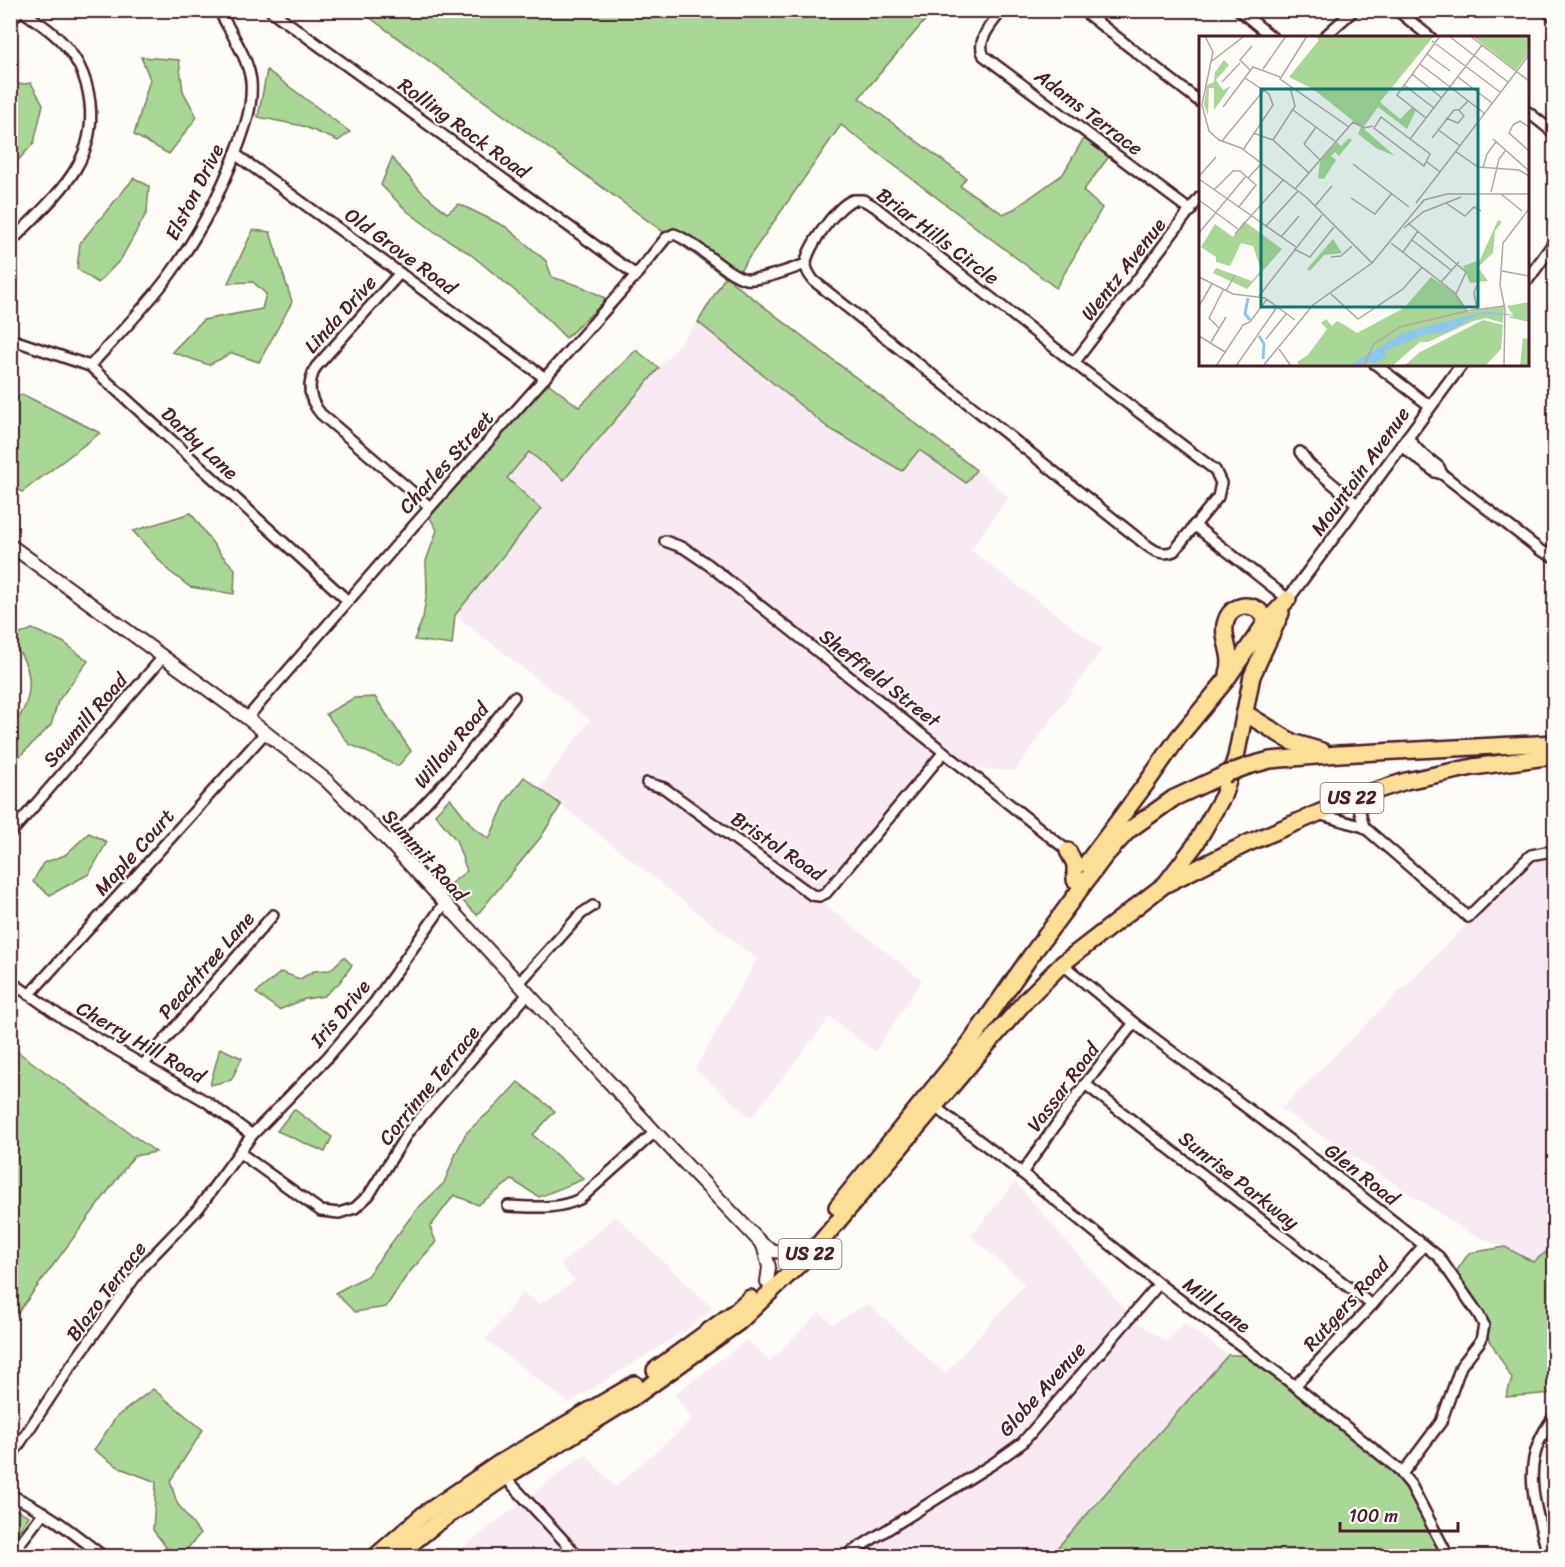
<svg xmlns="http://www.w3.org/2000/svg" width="1565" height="1567" viewBox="0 0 1565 1567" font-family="Sriracha,sans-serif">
<rect width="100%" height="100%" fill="#fdfcf7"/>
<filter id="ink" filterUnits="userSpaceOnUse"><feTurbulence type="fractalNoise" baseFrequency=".0167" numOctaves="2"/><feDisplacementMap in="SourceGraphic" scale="12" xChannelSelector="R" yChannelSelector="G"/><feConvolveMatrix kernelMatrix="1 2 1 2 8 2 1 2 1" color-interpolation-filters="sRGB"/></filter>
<g filter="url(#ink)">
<g fill="#f7eaf3">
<path d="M698 322 827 427 902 470 919 449 966 483 976 470 1009 497 970 550 1102 649 1015 771 933 766 823 903 922 980 875 1052 830 1017 751 1118 695 1069 757 959 540 788 590 720 455 615 541 509 506 478 529 452 564 480Z"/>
<path d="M1550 842 1554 844V1246L1533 1262 1505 1247 1471 1234 1281 1109Z"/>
<path d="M1015 1182 1135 1321 1167 1342 1184 1323 1228 1355 1050 1556H452L585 1454 615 1487 692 1420 675 1394 747 1340 770 1361 820 1312 832 1324 868 1304 945 1374 1025 1284 971 1236Z"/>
<path d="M615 1216 712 1308 688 1329 569 1403 486 1340 522 1293 540 1304 575 1281 561 1265Z"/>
</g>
<g fill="#aad796" stroke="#7a7b60" stroke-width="1.5">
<path d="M372 10 933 11 859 98 966 178 960 186 1003 214 1014 209 1063 174 1088 131 1114 150 1083 191 1102 208 1056 288 841 125 732 282 976 470 966 483 919 450 902 471 827 427 698 322 725 277 369 17Z"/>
<path d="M141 57 179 60 183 91 197 117 169 154 134 135 150 79Z"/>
<path d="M267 70 350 132 338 141 303 126 258 117Z"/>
<path d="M31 83 43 104 34 143 11 168V130L13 126 11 123V96L16 85Z"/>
<path d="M392 158 421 191 447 213 459 204 506 227 546 261 552 277 583 287 607 299 566 338 537 309 469 253 435 232 407 211 381 185Z"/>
<path d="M134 178 149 186 147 212 121 259 98 283 77 269 80 243Z"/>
<path d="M253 230 270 232 292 302 259 362 232 353 209 365 172 352 203 320 262 309 266 294 253 282 228 283Z"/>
<path d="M636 350 659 368 564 480 529 452 507 478 541 509 455 615 452 645 414 640 423 618 427 591 426 561 437 530 429 516 548 383 579 407Z"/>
<path d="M22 394 100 433 22 492 11 484 10 402Z"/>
<path d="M191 513 219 552 235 569 234 594 190 587 169 571 133 531Z"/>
<path d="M32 629 63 642 88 661 58 701 51 725 11 765V726C27 712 33 688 27 668 24 658 16 647 11 638Z"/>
<path d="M375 697 411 751 398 766 349 744 326 714 354 698Z"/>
<path d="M524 777 561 805 541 837 477 915 447 886 467 871 456 840 435 814 450 798 473 827 489 839 506 801Z"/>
<path d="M89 833 107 842 89 874 50 895 33 882 43 863 65 855Z"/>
<path d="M344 957 352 965 340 982 324 996 305 999 279 1010 256 993 281 972 300 979 314 971 330 970Z"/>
<path d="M11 1047 156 1152 134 1156 11 1322Z"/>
<path d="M220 1048 242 1058 231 1080 210 1085Z"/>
<path d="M518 1082 555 1111 533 1135 584 1179 539 1197 512 1180 478 1205 454 1195 430 1227 436 1242 407 1275 386 1307 355 1312 335 1293 367 1276 416 1210 444 1183 456 1153 466 1133 497 1105Z"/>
<path d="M294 1109 332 1137 325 1152 277 1131Z"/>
<path d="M1554 1246V1393L1506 1397 1512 1379 1453 1276 1469 1253 1505 1247 1533 1262Z"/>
<path d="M1228 1355H1253L1397 1468 1448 1556H1050Z"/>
<path d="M153 1389 203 1430 170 1481 177 1503 200 1534 181 1556H173L153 1530 156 1482 120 1468 94 1450 116 1417Z"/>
<path d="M11 1507 29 1516 11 1543Z"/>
</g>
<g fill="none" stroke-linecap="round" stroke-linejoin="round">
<g stroke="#4a1f2b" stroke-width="14">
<g id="minor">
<path d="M270 10 636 275"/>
<path d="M1002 10C993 23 975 40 984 56L1191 211"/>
<path d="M1082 10 1200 102"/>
<path d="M1239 10 1273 38"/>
<path d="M1397 10 1431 38"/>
<path d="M1546 10 1554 17"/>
<path d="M10 22 20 10"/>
<path d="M1323 38 1354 10"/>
<path d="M1528 112 1554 133"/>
<path d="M235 154 545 378"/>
<path d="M853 200H863L874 206 1074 363 1215 470 1221 483 1218 497 1174 551C1158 558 1147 545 1135 536L814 281C810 276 806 271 806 264 806 248 838 205 853 200Z"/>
<path d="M10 243C31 220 59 196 75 170 101 128 94 72 58 38 47 27 33 19 21 10"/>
<path d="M400 273 316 367C307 383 308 399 321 414L430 507"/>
<path d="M10 339 90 366 348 601"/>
<path d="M1074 363 1200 197"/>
<path d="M1375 364 1430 406"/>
<path d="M90 366C117 336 148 305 171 273 198 236 220 194 236 152 245 128 253 107 251 81 248 57 230 32 219 10"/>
<path d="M1407 437 1419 451 1439 467 1442 474"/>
<path d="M1401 446 1435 472 1442 474 1540 550 1554 557"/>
<path d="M1300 452 1309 464 1358 505"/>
<path d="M1194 525 1288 599"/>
<path d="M665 541 684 548 709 565 1068 851"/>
<path d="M247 718 401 540 636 275 666 238 674 234C698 243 726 275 746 279 762 281 791 269 806 264"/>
<path d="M647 783 664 788 812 895 819 896 826 893 944 752"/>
<path d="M1356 797 1364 827"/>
<path d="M1318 814 1364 827 1468 917 1531 855 1546 852 1554 854"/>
<path d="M10 834 163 657"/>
<path d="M389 842 452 775 514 697"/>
<path d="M1062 964 1134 1023 1296 1145 1439 1257 1479 1315 1484 1325 1481 1340 1461 1366 1441 1422 1402 1474"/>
<path d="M10 981 67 1021 207 1102 252 1135"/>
<path d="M518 984 581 914 593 906"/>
<path d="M29 995 265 733"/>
<path d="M143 1065 273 915"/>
<path d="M1085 1084 1372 1305"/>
<path d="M935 1107 1022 1173 1159 1284 1295 1386 1397 1468 1411 1485 1448 1556"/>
<path d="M240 1153 321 1211 339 1213 355 1208 369 1195 408 1132 528 994"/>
<path d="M1022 1173 1085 1084 1134 1023"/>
<path d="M508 1206C533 1207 557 1210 580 1199L655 1132"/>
<path d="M1295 1386 1372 1305 1424 1245"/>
<path d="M10 1458 69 1369 143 1266 198 1209 252 1135 327 1058 374 1003 444 904"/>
<path d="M505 1477 578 1556"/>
<path d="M10 1495C46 1510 73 1533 103 1556"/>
<path d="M10 1556 44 1512"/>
<path d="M845 1556 994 1463 1022 1443 1159 1284"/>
<path d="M1548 1556C1536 1505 1517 1463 1554 1417"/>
</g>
</g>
<g stroke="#4a1f2b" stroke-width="15">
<g id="tertiary">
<path d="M1528 279 1554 243"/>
<path d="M1288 599 1462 364"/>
</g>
</g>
<g stroke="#4a1f2b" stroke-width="16">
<g id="secondary">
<path d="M10 545 247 718 326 780 389 842 655 1132 763 1245 774 1251 797 1254"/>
<path d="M763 1245 769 1267 767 1282"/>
</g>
</g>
<g stroke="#4a1f2b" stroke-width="20">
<g id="trunk">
<path d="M1228 673C1235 655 1220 638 1226 621 1233 597 1269 603 1266 630"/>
<path d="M1245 713 1292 742 1322 751"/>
<path d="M1248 766 1270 760 1339 754 1554 743"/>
<path d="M1068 851 1075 864V880"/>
<path d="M1086 864 1148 781 1178 738 1226 680 1266 622 1288 599"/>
<path d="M1166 883 1195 845 1223 796 1236 757 1252 676 1281 613"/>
<path d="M837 1207 967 1047 1030 957 1104 857 1129 830 1174 798 1226 774"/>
<path d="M655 1370 736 1311 750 1298"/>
<path d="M376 1556 423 1515 498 1464 635 1384"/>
<path d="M396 1556 436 1524 505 1477 637 1395 739 1322 813 1251 972 1062 1027 999 1062 964 1164 885 1246 844 1356 797 1406 781 1473 767 1554 756"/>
</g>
</g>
<use href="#minor" stroke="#fdfcf7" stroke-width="9"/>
<use href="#tertiary" stroke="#fdfcf7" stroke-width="10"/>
<use href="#secondary" stroke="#fdfcf7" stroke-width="12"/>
<use href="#trunk" stroke="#fcde96" stroke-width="15"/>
<g stroke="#4a1f2b" stroke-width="20" stroke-linecap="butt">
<path id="trunk-bridge" d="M1226 774 1248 766"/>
</g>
<use href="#trunk-bridge" stroke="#fcde96" stroke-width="15"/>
</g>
</g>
<g text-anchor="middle" stroke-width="4.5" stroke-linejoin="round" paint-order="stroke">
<g fill="#fdfcf7" stroke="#806168" stroke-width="1.5">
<rect x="1320.5" y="783" width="63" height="30" rx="4.5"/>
<rect x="778.5" y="1239" width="63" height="30" rx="4.5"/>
</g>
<g font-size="18" font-weight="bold" fill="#4a1f2b">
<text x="1352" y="804">US 22</text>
<text x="810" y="1260">US 22</text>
</g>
<g font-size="20" fill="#4a1f2b" stroke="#fdfcf7">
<text transform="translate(1089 112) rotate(37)" y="7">Adams Terrace</text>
<text transform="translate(464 128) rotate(36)" y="7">Rolling Rock Road</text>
<text transform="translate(194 192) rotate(-63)" y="7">Elston Drive</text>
<text transform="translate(938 236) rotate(37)" y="7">Briar Hills Circle</text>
<text transform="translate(401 251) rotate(36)" y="7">Old Grove Road</text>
<text transform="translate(1123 269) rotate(-52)" y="7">Wentz Avenue</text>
<text transform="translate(340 314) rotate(-48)" y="7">Linda Drive</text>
<text transform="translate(200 443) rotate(43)" y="7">Darby Lane</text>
<text transform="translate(446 462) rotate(-48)" y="7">Charles Street</text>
<text transform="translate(1360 471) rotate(-54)" y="7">Mountain Avenue</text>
<text transform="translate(880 678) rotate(38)" y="7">Sheffield Street</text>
<text transform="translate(85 720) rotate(-49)" y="7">Sawmill Road</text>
<text transform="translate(451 745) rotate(-50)" y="7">Willow Road</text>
<text transform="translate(778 846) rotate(34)" y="7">Bristol Road</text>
<text transform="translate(134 852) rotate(-48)" y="7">Maple Court</text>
<text transform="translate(425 855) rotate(48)" y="7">Summit Road</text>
<text transform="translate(206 965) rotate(-49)" y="7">Peachtree Lane</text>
<text transform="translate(340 1013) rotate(-50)" y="7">Iris Drive</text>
<text transform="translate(141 1042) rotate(30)" y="7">Cherry Hill Road</text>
<text transform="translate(429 1085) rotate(-51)" y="7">Corrinne Terrace</text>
<text transform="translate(1063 1087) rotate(-53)" y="7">Vassar Road</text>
<text transform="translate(1362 1174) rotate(38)" y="7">Glen Road</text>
<text transform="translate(1239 1180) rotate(38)" y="7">Sunrise Parkway</text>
<text transform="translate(106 1291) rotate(-53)" y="7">Blazo Terrace</text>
<text transform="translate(1346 1304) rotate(-48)" y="7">Rutgers Road</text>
<text transform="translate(1217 1305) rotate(37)" y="7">Mill Lane</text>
<text transform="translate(1042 1389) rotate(-48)" y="7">Globe Avenue</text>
</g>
</g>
<g transform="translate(1199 36)">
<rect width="330" height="330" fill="#fdfcf7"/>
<path d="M116 0H235L181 66 201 83 213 71 217 74 208 93 179 71 164 92 196 120 177 112 159 98 162 91 114 53 90 41 120 4ZM273 0H330V17L317 34ZM25 24 30 29 17 44 24 54 32 50 15 74V52H10L9 79 5 69 8 49 15 46 16 36ZM150 102 153 104 140 120 136 116 132 120 137 124 125 143 119 142 121 125 138 106 142 110ZM299 184 303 186 296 195 294 217 279 231 289 245 271 247 264 230 281 224ZM45 185 83 213 48 253 14 237 17 232 53 245 62 234 54 210 42 207 31 230 17 226V221L2 211 16 188 34 201ZM134 203 143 217 125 219 111 235 108 233ZM232 241 256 257 269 276 305 270 304 287 287 282 274 285 229 306H221L193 330H101L98 326 109 319 128 293 122 287 127 283 133 290 138 285 144 288 158 297 205 272ZM330 266V286L308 281 315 280 308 270ZM284 284 304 289 302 313 286 330H205L221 316ZM324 302 330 303V330H321Z" fill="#aad796"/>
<path d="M284 276H291L316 279H323L330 280 280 278 250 295 225 299 186 315 187 320 177 327 165 325 162 330H149L204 297Z" fill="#8fc6ed"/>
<path fill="none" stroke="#8fc6ed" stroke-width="3" d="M49 262 46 278 51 284M60 300 65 308 64 323"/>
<path fill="none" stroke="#b5a4a5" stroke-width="1.5" d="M6 0 14 16 3 69 10 95 20 104 42 112 107 161 173 227M108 0 81 43 150 91M250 0 309 46M271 0 330 45M233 5 301 56M228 18 251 35M13 25 44 1M221 28 285 77M64 33 87 0M51 34 41 24 53 10M213 38 243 62M259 41 293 67M23 46 41 27M205 49 235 72M24 71 54 31 81 41M94 74 137 106M182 81 231 118 225 130 175 92ZM227 82 198 59 241 0M247 82 259 87 265 80 260 74M314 89 310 97 330 115M314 89 321 85 330 91M117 91 105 108 121 124M238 93 260 109M54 97 74 104 110 137M233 102 255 74H260L269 65M211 103 283 9M294 103 330 135M74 104 96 70 91 51M23 105 65 54M44 114 74 69 70 58 46 42M256 115 279 131 320 134 330 140M228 126 241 136 330 19M154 128 210 171M284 132 288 118 297 106M0 140 17 121M49 142 62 128M0 143 97 211M96 153 154 86 165 92 174 90M15 154 34 135H41L57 149 39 172M292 156 300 123 307 114M302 158 323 175M152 162 176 178 193 157M0 164 39 193M217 167 241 136M247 167 266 180 275 171 282 175M116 170 133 150M209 187 267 236 257 258M66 191 99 155M205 192 224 176 262 161M0 197 47 140M36 198 84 144M82 201 100 180M213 204 252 234M192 207 256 257 268 275 305 270M95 213 111 221 135 191M204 216 219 195M132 221 142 220 153 210M303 235 330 240M0 241 34 258 66 262 96 284M242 246 260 226M27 255 36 239M132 258 159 283 204 253 223 231M60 260 123 179M0 270 13 248M278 273 275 257 278 249M20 292 10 282 24 254M0 300 26 316M67 303 87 278M12 306 27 281M80 313 92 330M17 330 44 289 51 286 68 263M37 330 78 271M64 330 114 269 173 227 225 164 248 158H330M165 330 174 309 201 291 268 275M305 330 306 273 301 249 304 207 330 173"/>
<path fill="#0f766e" fill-opacity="0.15" stroke="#0f766e" stroke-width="3" d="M62 53H279V271H62Z"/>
<rect width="330" height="330" fill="none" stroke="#4a1f2b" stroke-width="3"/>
</g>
<rect width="1565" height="1567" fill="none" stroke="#fdfcf7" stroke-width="36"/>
<rect x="18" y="18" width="1529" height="1531" fill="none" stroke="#4a1f2b" stroke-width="2" filter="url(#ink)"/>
<path d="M1340 1522v9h118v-9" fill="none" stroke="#4a1f2b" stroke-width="3"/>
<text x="1349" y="1522" font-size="18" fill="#4a1f2b" stroke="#fdfcf7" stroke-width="4.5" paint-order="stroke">100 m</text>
</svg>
